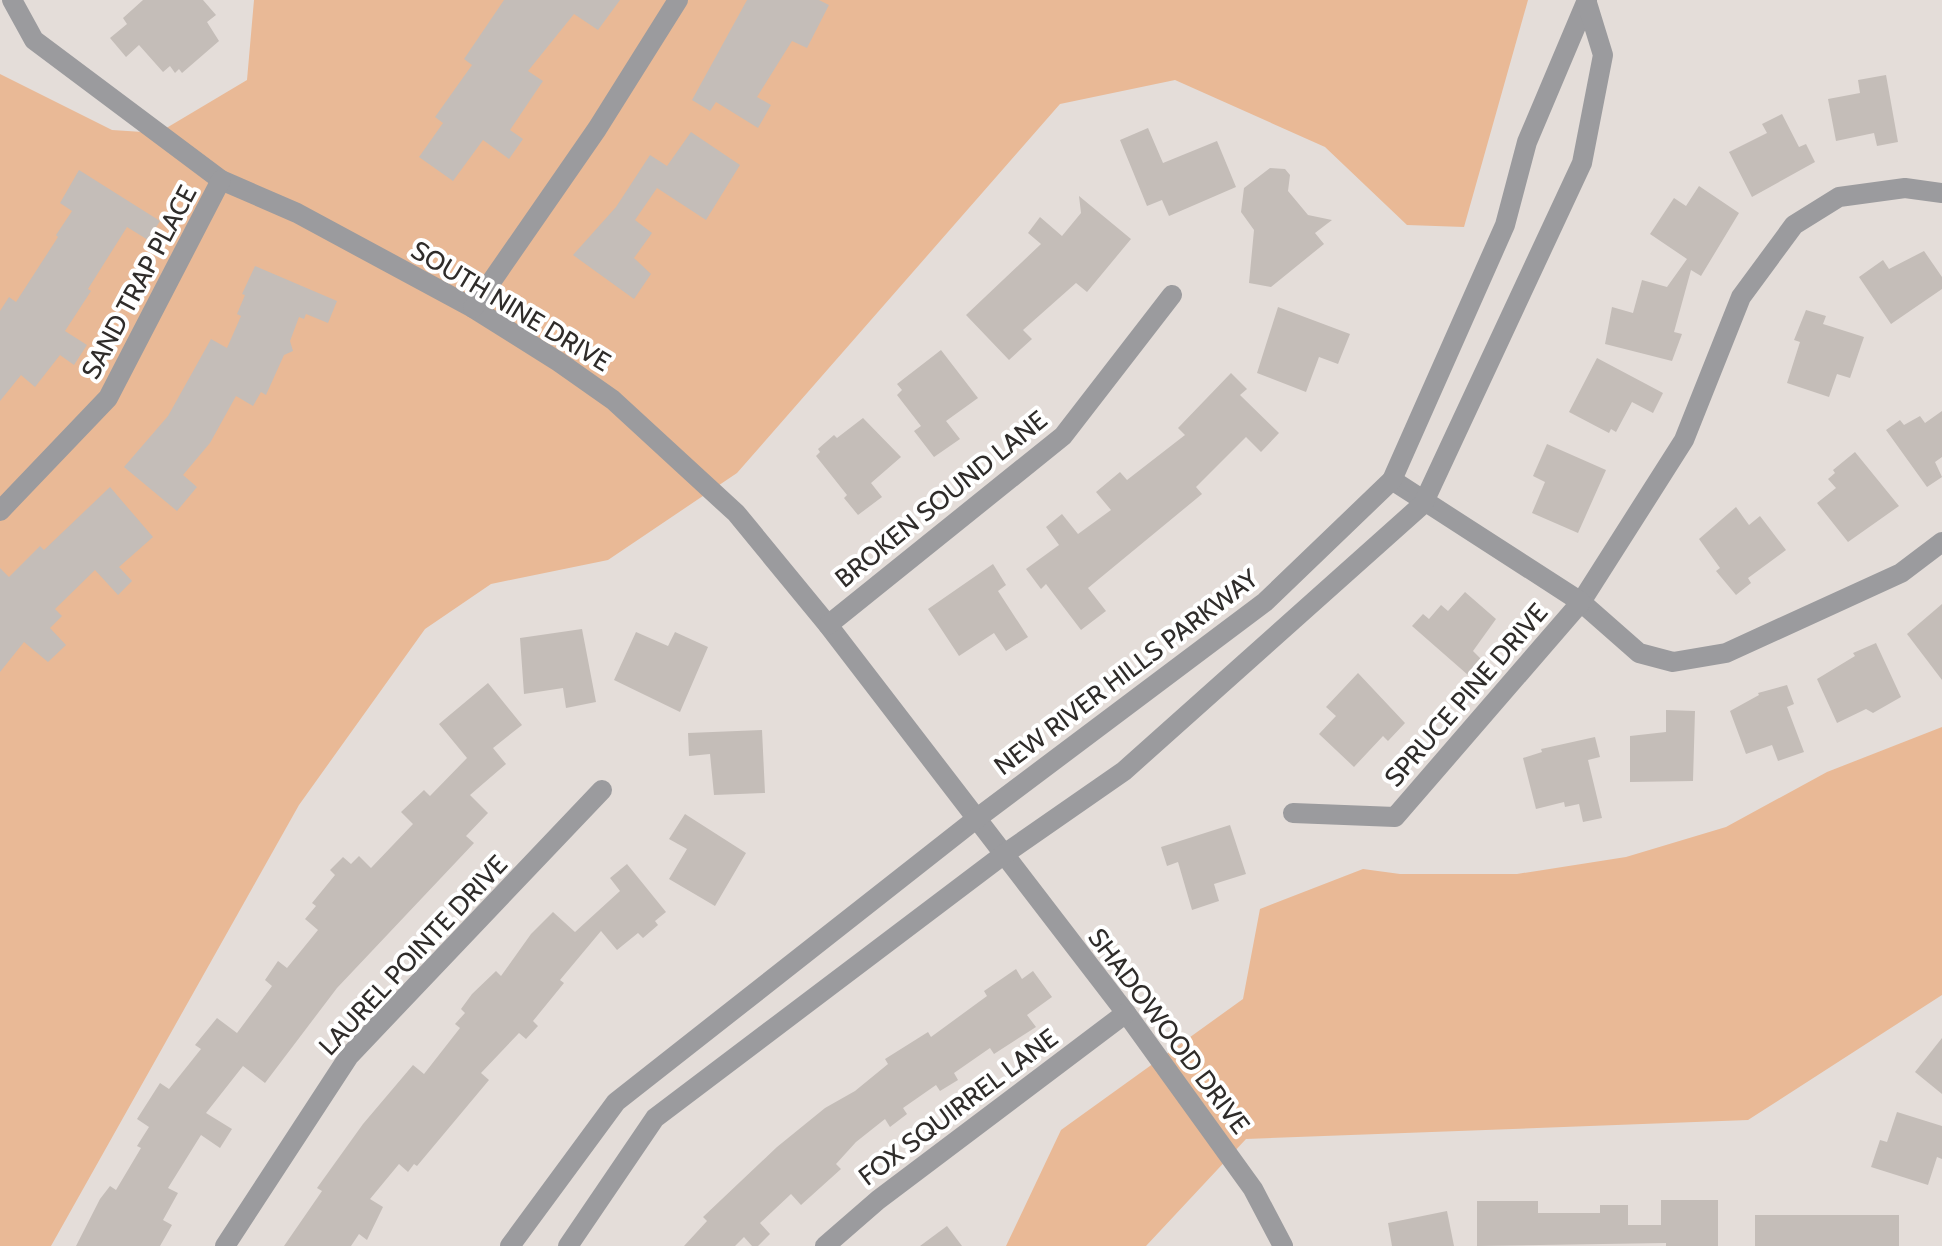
<svg xmlns="http://www.w3.org/2000/svg" width="1942" height="1246" viewBox="0 0 1942 1246" font-family="Cabin,sans-serif">
<rect width="100%" height="100%" fill="#e4ddd9"/>
<g fill="#e9b996">
<path d="M254 0H1528L1464 227 1407 225 1325 147 1175 80 1060 104 737 473 608 560 491 584 425 629 299 805 51 1246H0V74L112 130 158 133 247 80Z"/>
<path d="M1942 727V995L1748 1120 1246 1139 1146 1246H1006L1061 1130 1243 999 1260 909 1363 869 1400 874H1517L1626 857 1726 827 1827 772Z"/>
</g>
<g fill="#c4bdb8">
<path d="M143 0H203L216 15 207 22 219 41 182 73 179 69 175 73 170 66 163 72 139 45 126 57 110 38 127 24 123 18Z"/>
<path d="M504 0H620L598 30 574 14 528 71 543 81 510 130 523 139 509 159 483 140 453 181 419 157 443 123 435 117 472 65 464 59Z"/>
<path d="M747 0H819L829 5 807 48 792 41 757 97 771 105 758 128 716 102 710 111 692 100Z"/>
<path d="M1886 75 1898 142 1877 146 1874 133 1836 141 1828 99 1860 93 1858 80Z"/>
<path d="M1782 114 1799 147 1806 144 1815 162 1752 197 1729 152 1767 133 1762 124Z"/>
<path d="M1148 128 1163 163 1217 141 1236 187 1169 216 1162 200 1147 206 1120 140Z"/>
<path d="M691 132 740 165 706 220 657 188 635 220 652 233 634 258 651 274 634 299 573 255 616 207 650 155 667 166Z"/>
<path d="M1270 168 1285 169 1290 175 1288 191 1308 215 1332 220 1315 233 1324 244 1271 287 1249 283 1254 230 1241 212 1244 188Z"/>
<path d="M79 170 160 221 148 240 127 227 88 289 91 291 65 331 87 345 74 365 60 355 35 387 21 375 0 401V311L9 297 16 302 58 237 56 235 72 211 60 203Z"/>
<path d="M1699 186 1739 213 1701 276 1691 270 1674 332 1682 334 1672 361 1605 344 1612 307 1633 313 1642 280 1667 287 1687 259 1650 234 1674 198 1686 206Z"/>
<path d="M1079 196 1131 239 1087 292 1076 283 1023 330 1032 339 1009 360 966 315 1041 244 1028 233 1040 217 1062 236 1081 213Z"/>
<path d="M1924 251 1942 277V289L1891 324 1859 277 1883 260 1889 269Z"/>
<path d="M255 266 337 301 328 323 306 314 304 319 299 317 290 341 293 351 284 355 266 395 261 392 253 406 236 396 210 443 183 475 197 487 177 511 124 467 168 416 211 339 227 348 241 316 237 314 245 295 242 294Z"/>
<path d="M1278 307 1350 334 1338 364 1319 357 1306 392 1257 373Z"/>
<path d="M1806 310 1826 316 1823 324 1864 337 1850 378 1837 374 1829 397 1787 383 1800 342 1794 340Z"/>
<path d="M941 350 978 398 946 421 960 439 934 457 914 431 921 426 897 395 902 390 897 384Z"/>
<path d="M1597 358 1663 393 1653 413 1632 402 1616 432 1611 429 1609 433 1569 412Z"/>
<path d="M1231 373 1247 389 1240 395 1279 433 1261 452 1246 437 1196 487 1202 494 1088 588 1106 611 1081 630 1046 584 1041 589 1026 569 1059 545 1046 527 1062 514 1078 534 1111 510 1096 492 1120 472 1127 480 1185 435 1178 428Z"/>
<path d="M1942 411V457L1935 462 1942 477 1927 487 1886 430 1900 420 1904 425 1920 416 1925 423Z"/>
<path d="M863 418 901 457 871 483 882 497 858 515 844 498 847 495 816 456 820 452 818 449 834 435 837 438Z"/>
<path d="M1547 444 1606 470 1578 533 1532 513 1545 482 1533 476Z"/>
<path d="M1855 452 1899 506 1848 542 1817 503 1836 488 1828 479 1835 473 1833 470Z"/>
<path d="M110 487 153 537 119 567 132 581 118 595 95 570 55 609 62 616 50 628 66 645 48 662 24 642 0 672V568L9 577 40 546 44 550Z"/>
<path d="M1736 507 1749 525 1760 516 1786 550 1748 578 1751 583 1736 595 1716 571 1720 568 1699 539Z"/>
<path d="M993 564 1006 585 998 591 1028 637 1006 651 994 633 959 656 928 609Z"/>
<path d="M1465 592 1496 619 1473 651 1482 660 1468 675 1412 626 1423 614 1429 619 1441 605 1448 611Z"/>
<path d="M1942 604V680L1907 634Z"/>
<path d="M582 629 596 702 566 708 563 688 524 694 520 638Z"/>
<path d="M636 632 668 646 675 632 708 647 680 712 614 680Z"/>
<path d="M1876 643 1901 697 1873 713 1866 709 1837 723 1817 679 1855 656 1853 653Z"/>
<path d="M1358 673 1405 723 1388 741 1383 736 1354 767 1319 734 1336 716 1326 707Z"/>
<path d="M488 683 522 725 493 748 506 764 470 795 488 813 466 836 474 843 337 988 265 1083 243 1066 206 1113 232 1129 220 1148 201 1135 168 1188 178 1193 163 1220 172 1225 160 1246H76L100 1199 110 1186 116 1190 141 1148 137 1146 149 1127 137 1119 160 1083 169 1089 201 1049 195 1045 217 1018 237 1033 272 986 265 980 278 961 287 968 318 930 305 919 316 906 312 903 335 875 330 870 343 857 351 864 359 856 371 868 413 824 401 812 424 790 430 796 467 758 439 724Z"/>
<path d="M1787 685 1794 704 1787 707 1804 752 1778 761 1772 745 1746 754 1730 711 1759 695 1758 693Z"/>
<path d="M1666 710 1695 711 1693 781 1630 782V736L1666 732Z"/>
<path d="M762 730 765 793 714 795 710 754 689 756 688 733Z"/>
<path d="M1595 737 1600 757 1588 760 1602 818 1583 822 1579 804 1565 807 1564 802 1536 809 1523 758 1542 752 1541 749Z"/>
<path d="M685 814 746 853 715 906 669 879 687 849 669 839Z"/>
<path d="M1230 825 1246 874 1214 884 1219 901 1192 910 1178 862 1167 866 1161 847Z"/>
<path d="M627 864 666 912 655 921 658 925 643 938 638 933 617 950 601 931 560 980 564 983 533 1021 538 1026 526 1039 519 1033 481 1073 489 1080 417 1166 414 1164 408 1172 399 1164 370 1199 383 1207 367 1240 359 1234 351 1246H284L322 1191 317 1188 363 1124 413 1065 424 1074 460 1028 455 1024 465 1013 461 1009 472 994 496 971 501 976 531 934 553 912 575 932 620 891 610 878Z"/>
<path d="M1016 969 1022 979 1033 971 1052 997 1027 1015 1036 1027 994 1054 990 1048 954 1073 958 1080 940 1091 936 1085 903 1108 907 1114 890 1127 885 1119 856 1142 836 1164 841 1169 801 1205 791 1194 760 1223 770 1234 758 1246H752L744 1237 735 1246H684L707 1221 703 1217 777 1147 825 1108 855 1091 888 1064 885 1059 928 1032 931 1037 987 996 984 991Z"/>
<path d="M1942 1038V1094L1915 1072Z"/>
<path d="M1897 1112 1942 1126V1159L1937 1157 1928 1185 1871 1167 1880 1140 1887 1142Z"/>
<path d="M1661 1200H1718V1246H1666V1243L1477 1246V1201H1538V1213H1600V1205H1628V1225H1661Z"/>
<path d="M1447 1211 1454 1246H1392L1388 1223Z"/>
<rect x="1755" y="1215" width="144" height="31"/>
<path d="M947 1226 962 1246H920Z"/>
</g>
<g fill="none" stroke-linecap="round" stroke-linejoin="round">
<g stroke="#9b9b9e" stroke-width="20">
<path d="M12 0 34 40 221 180 297 213 473 308 559 362 613 400 736 513 828 625 1126 1013 1253 1189 1283 1246"/>
<path d="M1942 193 1905 188 1839 197 1794 225 1741 297 1684 440 1581 602 1639 653 1673 662 1726 653 1901 573 1942 542"/>
<path d="M473 308 597 129 678 0"/>
<path d="M0 511 108 398 221 180"/>
<path d="M828 625 1063 436 1172 295"/>
<path d="M1293 813 1395 817 1581 602 1392 480"/>
<path d="M225 1246 349 1056 602 790"/>
<path d="M510 1246 616 1102 976 819 1265 602 1392 480 1505 225 1527 142 1587 0"/>
<path d="M568 1246 655 1118 1003 855 1124 771 1423 504 1582 163 1603 55 1587 3"/>
<path d="M825 1246 878 1200 1126 1013"/>
</g>
</g>
<g text-anchor="middle" stroke-width="8" stroke-linejoin="round" paint-order="stroke">
<g font-size="26" fill="#2f2c2a" stroke="#fff">
<text transform="translate(139 282) rotate(-62)" y="9">SAND TRAP PLACE</text>
<text transform="translate(511 306) rotate(31)" y="9">SOUTH NINE DRIVE</text>
<text transform="translate(941 499) rotate(-39)" y="9">BROKEN SOUND LANE</text>
<text transform="translate(1126 672) rotate(-37)" y="9">NEW RIVER HILLS PARKWAY</text>
<text transform="translate(1466 695) rotate(-49)" y="9">SPRUCE PINE DRIVE</text>
<text transform="translate(413 955) rotate(-47)" y="9">LAUREL POINTE DRIVE</text>
<text transform="translate(1169 1031) rotate(53)" y="9">SHADOWOOD DRIVE</text>
<text transform="translate(958 1107) rotate(-37)" y="9">FOX SQUIRREL LANE</text>
</g>
</g>
</svg>
